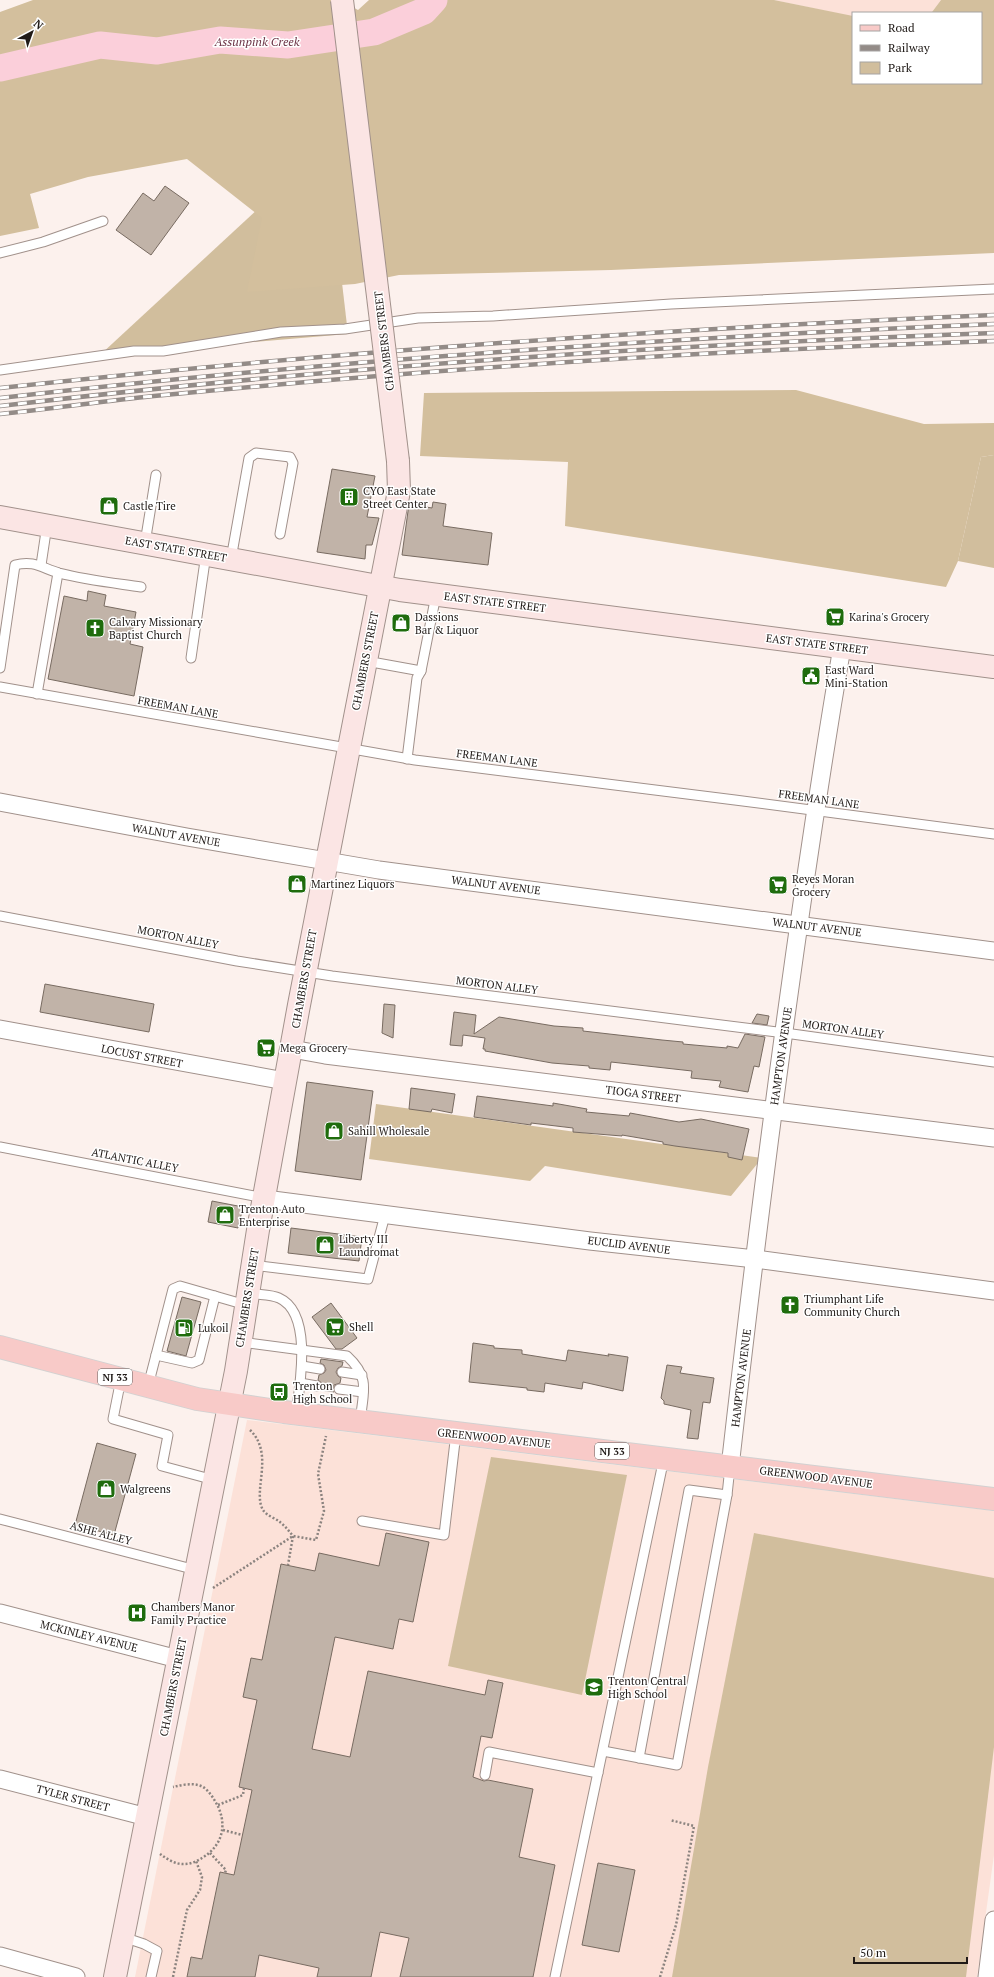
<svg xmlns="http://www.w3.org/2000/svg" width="994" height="1977" viewBox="0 0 994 1977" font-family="'PT Serif',serif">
<rect width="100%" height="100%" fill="#fcf1ed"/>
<g fill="#fce1d8">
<path d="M774 0H941L932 12 853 13V16H850Z"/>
<path d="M247 1420 994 1511V1855L977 1977H135Z"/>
</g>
<g fill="#d1be9d">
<path d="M326 146 348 334 100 355Z"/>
<path d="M994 455V568L958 561 981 457Z"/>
<path d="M491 1457 627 1475 582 1695 448 1666Z"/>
<path d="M754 1533 994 1578V1747L966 1977H672L708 1767Z"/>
</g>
<g fill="#d3bf9d">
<path d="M33 0H331L333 10 347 4 358 10 369 0H774L853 16V83H981V13H916L932 12 941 0H994V253L611 270 399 275 355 284 247 292 262 218 187 159 88 177 30 194 39 228 0 236V12Z"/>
<path d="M796 390 924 424 994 423V455L981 457 958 561 946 587 565 526 568 462 420 456 424 393Z"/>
<path d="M376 1104 762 1158 731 1196 545 1166 530 1181 369 1159Z"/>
</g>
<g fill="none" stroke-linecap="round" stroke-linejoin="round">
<path stroke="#fbcfda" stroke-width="27" d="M0 68 100 45 157 51 220 40 288 45 374 32 424 11 434 0"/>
</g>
<g fill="#c1b3a8" stroke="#786b61">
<path d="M165 186 189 203 151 255 116 230 143 193 154 201Z"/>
<path d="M332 469 375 476 367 517 379 518 372 545H366L365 559 317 552Z"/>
<path d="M433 502 446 504 443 526 492 533 488 565 402 555 409 504 432 508Z"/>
<path d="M88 591 106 595 104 606 136 612 130 644 143 647 134 696 48 679 64 596 87 601Z"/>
<path d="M45 984 154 1004 149 1032 40 1012Z"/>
<path d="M384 1004 395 1005 393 1038 382 1033Z"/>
<path d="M454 1012 476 1015 474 1034 499 1017 554 1026 583 1028V1031L662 1040 683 1042V1044L727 1048V1046L738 1048 745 1034 765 1037 759 1067 754 1066 748 1092 719 1087 721 1081 691 1078 692 1071 611 1062 610 1070 589 1068V1066L552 1063 485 1051V1049H483L485 1038 463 1035 462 1046 450 1045Z"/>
<path d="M757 1014 769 1016 767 1025 752 1023Z"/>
<path d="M307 1082 373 1091 361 1180 295 1171Z"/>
<path d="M411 1088 455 1094 452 1113 432 1109 431 1112 409 1109Z"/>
<path d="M477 1096 553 1106V1103L587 1109 586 1112 629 1116 630 1113 679 1122 701 1119 749 1129 742 1160 728 1157V1153L675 1146 663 1144V1142L622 1135V1136L573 1132V1128L531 1123V1125L474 1117Z"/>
<path d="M212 1201 243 1207 238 1228 208 1222Z"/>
<path d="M291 1228 362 1237 359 1261 288 1253Z"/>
<path d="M182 1297 201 1302 186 1356 167 1351Z"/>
<path d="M331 1303 357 1338 342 1349H336L312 1317Z"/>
<path d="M473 1343 494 1346V1348L522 1350V1354L566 1361 568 1350 609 1356 608 1354 628 1357 623 1391 583 1382 582 1389 545 1383 544 1392 527 1390V1388L469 1382Z"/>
<path d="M321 1359 343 1362 342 1366 338 1368 336 1372 338 1376 341 1378 340 1383 334 1385V1392L321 1390 323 1384 318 1380 319 1375 324 1373 326 1370 324 1365 320 1363Z"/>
<path d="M667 1365 682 1367 680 1373 714 1378 710 1403 703 1402 698 1439 687 1438 691 1410 664 1404V1401L661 1398Z"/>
<path d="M97 1443 136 1454 114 1535 75 1525Z"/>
<path d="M386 1533 429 1542 413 1622 399 1619 393 1649 335 1637 312 1749 350 1757 368 1671 485 1695 488 1680 503 1683 492 1738 481 1736 473 1777 484 1781 488 1780 533 1789 519 1857 555 1865 533 1977H400L409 1938 380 1932 371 1977H317L319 1968 259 1955 255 1977H187L191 1957 202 1959 220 1872 234 1875 252 1790 239 1787 257 1700 243 1697 251 1658 262 1660 281 1564 315 1571 319 1553 379 1566Z"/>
<path d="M598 1863 635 1870 619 1952 582 1945Z"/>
</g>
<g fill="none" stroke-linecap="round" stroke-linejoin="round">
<g stroke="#a1918b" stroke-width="11">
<g id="lane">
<path d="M0 253 43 242 103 221"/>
<path d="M0 370 134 351H163L281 332 345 329 418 318 493 316 671 304 994 289"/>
<path d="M145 543 156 475"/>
<path d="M231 559 249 458 256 453 290 457 293 463 280 534"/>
<path d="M41 565 47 525"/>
<path d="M191 658 206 554"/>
<path d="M366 661 421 671"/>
<path d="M0 668 15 565C34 560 42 568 59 573 86 580 114 583 141 587"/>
<path d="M0 687 415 760 735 800 994 834"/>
<path d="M37 694 58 573"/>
<path d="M407 759 417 678 421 671 436 595"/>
<path d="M0 916 237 961 332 976 785 1033 994 1062"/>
<path d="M0 1147 264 1198"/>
<path d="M252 1265 368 1279 385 1215"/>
<path d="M249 1293C258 1295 271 1294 279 1298 313 1313 300 1385 296 1414"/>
<path d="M241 1342 347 1356C371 1378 363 1392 360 1422"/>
<path d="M156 1355 192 1363 199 1360 215 1296"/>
<path d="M302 1366 320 1369"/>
<path d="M342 1372 362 1375"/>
<path d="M121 1379 113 1419 168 1435 162 1466 214 1480"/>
<path d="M300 1383 317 1386"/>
<path d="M148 1386 173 1289 180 1286 246 1305"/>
<path d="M339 1389 363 1392"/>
<path d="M0 1519 196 1570"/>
<path d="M362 1521 444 1535 456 1433"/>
<path d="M603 1751 677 1765 727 1495 730 1467"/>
<path d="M639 1758 689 1490 727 1495"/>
<path d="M485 1775 489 1752 598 1773"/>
<path d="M123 1937 144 1944 157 1951 151 1977"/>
<path d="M555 1977 664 1458"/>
</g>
</g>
<g stroke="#a1918b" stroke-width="19">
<g id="street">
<path d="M0 802 187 837 379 870 994 951"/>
<path d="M0 1029 285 1081"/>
<path d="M292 1049 325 1055 994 1138"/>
<path d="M265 1199 590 1241 755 1259 994 1291"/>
<path d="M730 1467C761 1193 796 919 842 647"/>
<path d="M0 1613 178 1659"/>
<path d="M0 1779 147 1817"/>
<path d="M0 1956 76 1977"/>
<path d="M987 1977 994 1920"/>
</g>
</g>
<g stroke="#a1918b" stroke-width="24">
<g id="secondary">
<path d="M0 517 400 590 994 667"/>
<path d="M115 1977 236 1371 258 1230 299 1005 399 491 398 461"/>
</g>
</g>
<g stroke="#d2d1d1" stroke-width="24">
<path id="primary" d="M0 1347 197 1399 284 1412 994 1499"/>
</g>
<g stroke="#8b837f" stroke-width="2.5" stroke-dasharray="2 2" stroke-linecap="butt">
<path d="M250 1430C275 1454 252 1491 263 1510 267 1516 275 1518 280 1522 285 1526 289 1531 293 1536L288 1565"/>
<path d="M213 1588 293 1536 316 1540 324 1511 318 1474 326 1436"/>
<path d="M218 1805 243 1795 244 1788"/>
<path d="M223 1830 242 1835"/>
<path d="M210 1853 226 1870 225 1873"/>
<path d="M160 1854C167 1859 176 1865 185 1864 191 1864 197 1861 202 1858 224 1845 228 1822 215 1801 212 1796 208 1790 203 1787 194 1782 182 1785 173 1787"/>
<path d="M173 1977 187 1910 200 1890 202 1877 196 1861"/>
<path d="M660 1977 676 1925 694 1826 670 1820"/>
</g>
<use href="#lane" stroke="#fff" stroke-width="9"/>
<use href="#street" stroke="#fff" stroke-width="17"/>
<use href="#secondary" stroke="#fbe5e4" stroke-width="22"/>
<use href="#primary" stroke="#f8cac8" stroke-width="22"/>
<g stroke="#938b87" stroke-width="4.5">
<g id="rail">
<path d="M0 388C330 352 662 329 994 315"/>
<path d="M0 398C330 360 662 338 994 324"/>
<path d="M0 406C330 367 662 345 994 333"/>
<path d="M0 414C51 409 103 401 154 396 433 369 714 350 994 341"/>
</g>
</g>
<use href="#rail" stroke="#fff" stroke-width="3" stroke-dasharray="9" stroke-linecap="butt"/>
<g stroke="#a1918b" stroke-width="24" stroke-linecap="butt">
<path id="secondary-bridge" d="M342 0 398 461"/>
</g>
<use href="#secondary-bridge" stroke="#fbe5e4" stroke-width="22"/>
</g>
<defs>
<g id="building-square" transform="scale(1)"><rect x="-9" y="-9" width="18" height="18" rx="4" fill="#1f6c0d" stroke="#fff"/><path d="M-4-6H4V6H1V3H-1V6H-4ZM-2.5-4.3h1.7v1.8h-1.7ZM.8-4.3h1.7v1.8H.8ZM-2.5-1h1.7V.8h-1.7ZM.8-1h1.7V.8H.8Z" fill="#fff"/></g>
<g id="shop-square" transform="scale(1)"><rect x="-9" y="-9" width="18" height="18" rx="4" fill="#1f6c0d" stroke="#fff"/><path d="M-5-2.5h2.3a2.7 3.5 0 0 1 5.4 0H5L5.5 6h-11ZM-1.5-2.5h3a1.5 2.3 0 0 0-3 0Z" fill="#fff"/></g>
<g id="supermarket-square" transform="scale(1)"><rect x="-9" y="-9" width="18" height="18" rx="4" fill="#1f6c0d" stroke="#fff"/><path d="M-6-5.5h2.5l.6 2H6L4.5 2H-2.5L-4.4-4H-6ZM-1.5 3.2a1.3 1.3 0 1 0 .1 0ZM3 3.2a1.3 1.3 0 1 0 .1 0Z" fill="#fff"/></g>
<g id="church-square" transform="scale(1)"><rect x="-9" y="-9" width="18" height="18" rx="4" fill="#1f6c0d" stroke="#fff"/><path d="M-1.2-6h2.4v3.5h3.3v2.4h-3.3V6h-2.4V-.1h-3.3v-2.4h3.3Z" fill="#fff"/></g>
<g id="civic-square" transform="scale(1)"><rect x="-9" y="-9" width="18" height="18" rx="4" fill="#1f6c0d" stroke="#fff"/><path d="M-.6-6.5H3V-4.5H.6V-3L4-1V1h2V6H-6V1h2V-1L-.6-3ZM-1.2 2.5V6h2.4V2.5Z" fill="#fff"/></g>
<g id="fuel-square" transform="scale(1)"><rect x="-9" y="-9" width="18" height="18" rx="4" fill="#1f6c0d" stroke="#fff"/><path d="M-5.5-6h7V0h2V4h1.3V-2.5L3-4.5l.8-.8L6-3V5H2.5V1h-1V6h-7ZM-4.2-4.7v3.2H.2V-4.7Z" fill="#fff"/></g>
<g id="bus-square" transform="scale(1)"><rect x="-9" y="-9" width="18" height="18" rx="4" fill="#1f6c0d" stroke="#fff"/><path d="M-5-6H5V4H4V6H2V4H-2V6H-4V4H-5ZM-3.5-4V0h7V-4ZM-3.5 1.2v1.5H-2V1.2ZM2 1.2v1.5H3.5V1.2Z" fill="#fff"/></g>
<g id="hospital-square" transform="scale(1)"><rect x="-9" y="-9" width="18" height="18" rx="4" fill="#1f6c0d" stroke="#fff"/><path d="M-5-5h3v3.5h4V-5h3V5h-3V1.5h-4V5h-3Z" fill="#fff"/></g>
<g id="school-square" transform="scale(1)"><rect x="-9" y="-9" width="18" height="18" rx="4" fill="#1f6c0d" stroke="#fff"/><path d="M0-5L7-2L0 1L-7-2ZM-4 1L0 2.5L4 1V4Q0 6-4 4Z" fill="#fff"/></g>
</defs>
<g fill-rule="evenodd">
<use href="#building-square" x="349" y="497"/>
<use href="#shop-square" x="109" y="506"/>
<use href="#supermarket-square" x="835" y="617"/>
<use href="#shop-square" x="401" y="623"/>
<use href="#church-square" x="95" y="628"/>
<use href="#civic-square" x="811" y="676"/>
<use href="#shop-square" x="297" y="884"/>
<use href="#supermarket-square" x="778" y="885"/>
<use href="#supermarket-square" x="266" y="1048"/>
<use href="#shop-square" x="334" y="1131"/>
<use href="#shop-square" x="225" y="1215"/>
<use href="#shop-square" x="325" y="1245"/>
<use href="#church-square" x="790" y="1305"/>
<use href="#supermarket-square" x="335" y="1327"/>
<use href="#fuel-square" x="184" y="1328"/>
<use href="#bus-square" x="279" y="1392"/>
<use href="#shop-square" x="106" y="1489"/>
<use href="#hospital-square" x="137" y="1613"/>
<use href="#school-square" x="594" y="1687"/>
</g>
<g text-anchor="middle" stroke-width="3" stroke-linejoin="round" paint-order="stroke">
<g fill="#fff" stroke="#635f5d" stroke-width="1">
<rect x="98" y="1369" width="34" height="16" rx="3"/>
<rect x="595" y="1443" width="34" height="16" rx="3"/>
</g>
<g font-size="10" font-weight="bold" fill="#201a17">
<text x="115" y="1381">NJ 33</text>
<text x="612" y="1455">NJ 33</text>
</g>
<g font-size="11" fill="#201a17" stroke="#fff">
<text transform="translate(384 341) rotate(-97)" y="4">CHAMBERS STREET</text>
<text transform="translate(176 549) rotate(10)" y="4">EAST STATE STREET</text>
<text transform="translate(495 602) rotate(7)" y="4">EAST STATE STREET</text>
<text transform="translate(817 644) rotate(7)" y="4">EAST STATE STREET</text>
<text transform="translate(365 661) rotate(-79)" y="4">CHAMBERS STREET</text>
<text transform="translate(178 707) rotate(10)" y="4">FREEMAN LANE</text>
<text transform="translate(497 758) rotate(7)" y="4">FREEMAN LANE</text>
<text transform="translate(819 799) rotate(8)" y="4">FREEMAN LANE</text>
<text transform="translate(176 835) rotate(10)" y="4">WALNUT AVENUE</text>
<text transform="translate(496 885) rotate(7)" y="4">WALNUT AVENUE</text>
<text transform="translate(817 927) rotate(7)" y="4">WALNUT AVENUE</text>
<text transform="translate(178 937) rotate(11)" y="4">MORTON ALLEY</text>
<text transform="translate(304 979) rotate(-80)" y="4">CHAMBERS STREET</text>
<text transform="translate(497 985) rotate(7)" y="4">MORTON ALLEY</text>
<text transform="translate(843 1029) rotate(8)" y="4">MORTON ALLEY</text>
<text transform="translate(142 1056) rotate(11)" y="4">LOCUST STREET</text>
<text transform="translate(781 1056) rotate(-82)" y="4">HAMPTON AVENUE</text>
<text transform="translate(643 1094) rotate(7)" y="4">TIOGA STREET</text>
<text transform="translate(135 1160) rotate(11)" y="4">ATLANTIC ALLEY</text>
<text transform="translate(629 1245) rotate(7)" y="4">EUCLID AVENUE</text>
<text transform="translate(247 1298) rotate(-81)" y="4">CHAMBERS STREET</text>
<text transform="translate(741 1378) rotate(-83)" y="4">HAMPTON AVENUE</text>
<text transform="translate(494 1438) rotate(6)" y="4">GREENWOOD AVENUE</text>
<text transform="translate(816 1477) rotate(7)" y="4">GREENWOOD AVENUE</text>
<text transform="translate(101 1533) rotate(15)" y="4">ASHE ALLEY</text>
<text transform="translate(89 1636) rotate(14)" y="4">MCKINLEY AVENUE</text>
<text transform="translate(173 1687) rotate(-79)" y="4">CHAMBERS STREET</text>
<text transform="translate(73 1798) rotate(15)" y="4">TYLER STREET</text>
</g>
<g font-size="11" fill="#201a17" stroke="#fff" text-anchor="start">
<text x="363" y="495">CYO East State<tspan x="363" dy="13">Street Center</tspan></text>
<text x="123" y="510">Castle Tire</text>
<text x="415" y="621">Dassions<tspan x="415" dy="13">Bar &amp; Liquor</tspan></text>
<text x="849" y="621">Karina's Grocery</text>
<text x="109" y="626">Calvary Missionary<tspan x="109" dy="13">Baptist Church</tspan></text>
<text x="825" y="674">East Ward<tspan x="825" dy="13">Mini-Station</tspan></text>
<text x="792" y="883">Reyes Moran<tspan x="792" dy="13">Grocery</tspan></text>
<text x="311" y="888">Martinez Liquors</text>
<text x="280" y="1052">Mega Grocery</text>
<text x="348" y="1135">Sahill Wholesale</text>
<text x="239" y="1213">Trenton Auto<tspan x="239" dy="13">Enterprise</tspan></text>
<text x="339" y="1243">Liberty III<tspan x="339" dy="13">Laundromat</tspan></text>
<text x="804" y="1303">Triumphant Life<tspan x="804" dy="13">Community Church</tspan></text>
<text x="349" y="1331">Shell</text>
<text x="198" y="1332">Lukoil</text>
<text x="293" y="1390">Trenton<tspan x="293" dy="13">High School</tspan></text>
<text x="120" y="1493">Walgreens</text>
<text x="151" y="1611">Chambers Manor<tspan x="151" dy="13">Family Practice</tspan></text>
<text x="608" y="1685">Trenton Central<tspan x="608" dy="13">High School</tspan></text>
</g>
<g font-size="12" font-style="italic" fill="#6c3446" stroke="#fff">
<text x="257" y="46">Assunpink Creek</text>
</g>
</g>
<rect x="852" y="12" width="130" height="72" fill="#ffffff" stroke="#a6a3a2"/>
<rect x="860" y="25" width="20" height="6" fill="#f8cac8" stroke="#a6a3a2"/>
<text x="888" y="32" font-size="12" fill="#201a17">Road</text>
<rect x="860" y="45" width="20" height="6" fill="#938b87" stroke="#a6a3a2"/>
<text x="888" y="52" font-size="12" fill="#201a17">Railway</text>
<rect x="860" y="62" width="20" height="12" fill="#d1be9d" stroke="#a6a3a2"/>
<text x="888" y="72" font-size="12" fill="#201a17">Park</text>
<g transform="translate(32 32) rotate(41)" stroke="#ffffff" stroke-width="3" paint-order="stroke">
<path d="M0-3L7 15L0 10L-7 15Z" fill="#201a17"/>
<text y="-6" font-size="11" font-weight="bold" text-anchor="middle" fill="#201a17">N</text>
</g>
<path d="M854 1957v6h113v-6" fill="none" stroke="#201a17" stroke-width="2"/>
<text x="860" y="1957" font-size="12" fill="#201a17" stroke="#ffffff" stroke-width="3" paint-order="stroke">50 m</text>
</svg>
